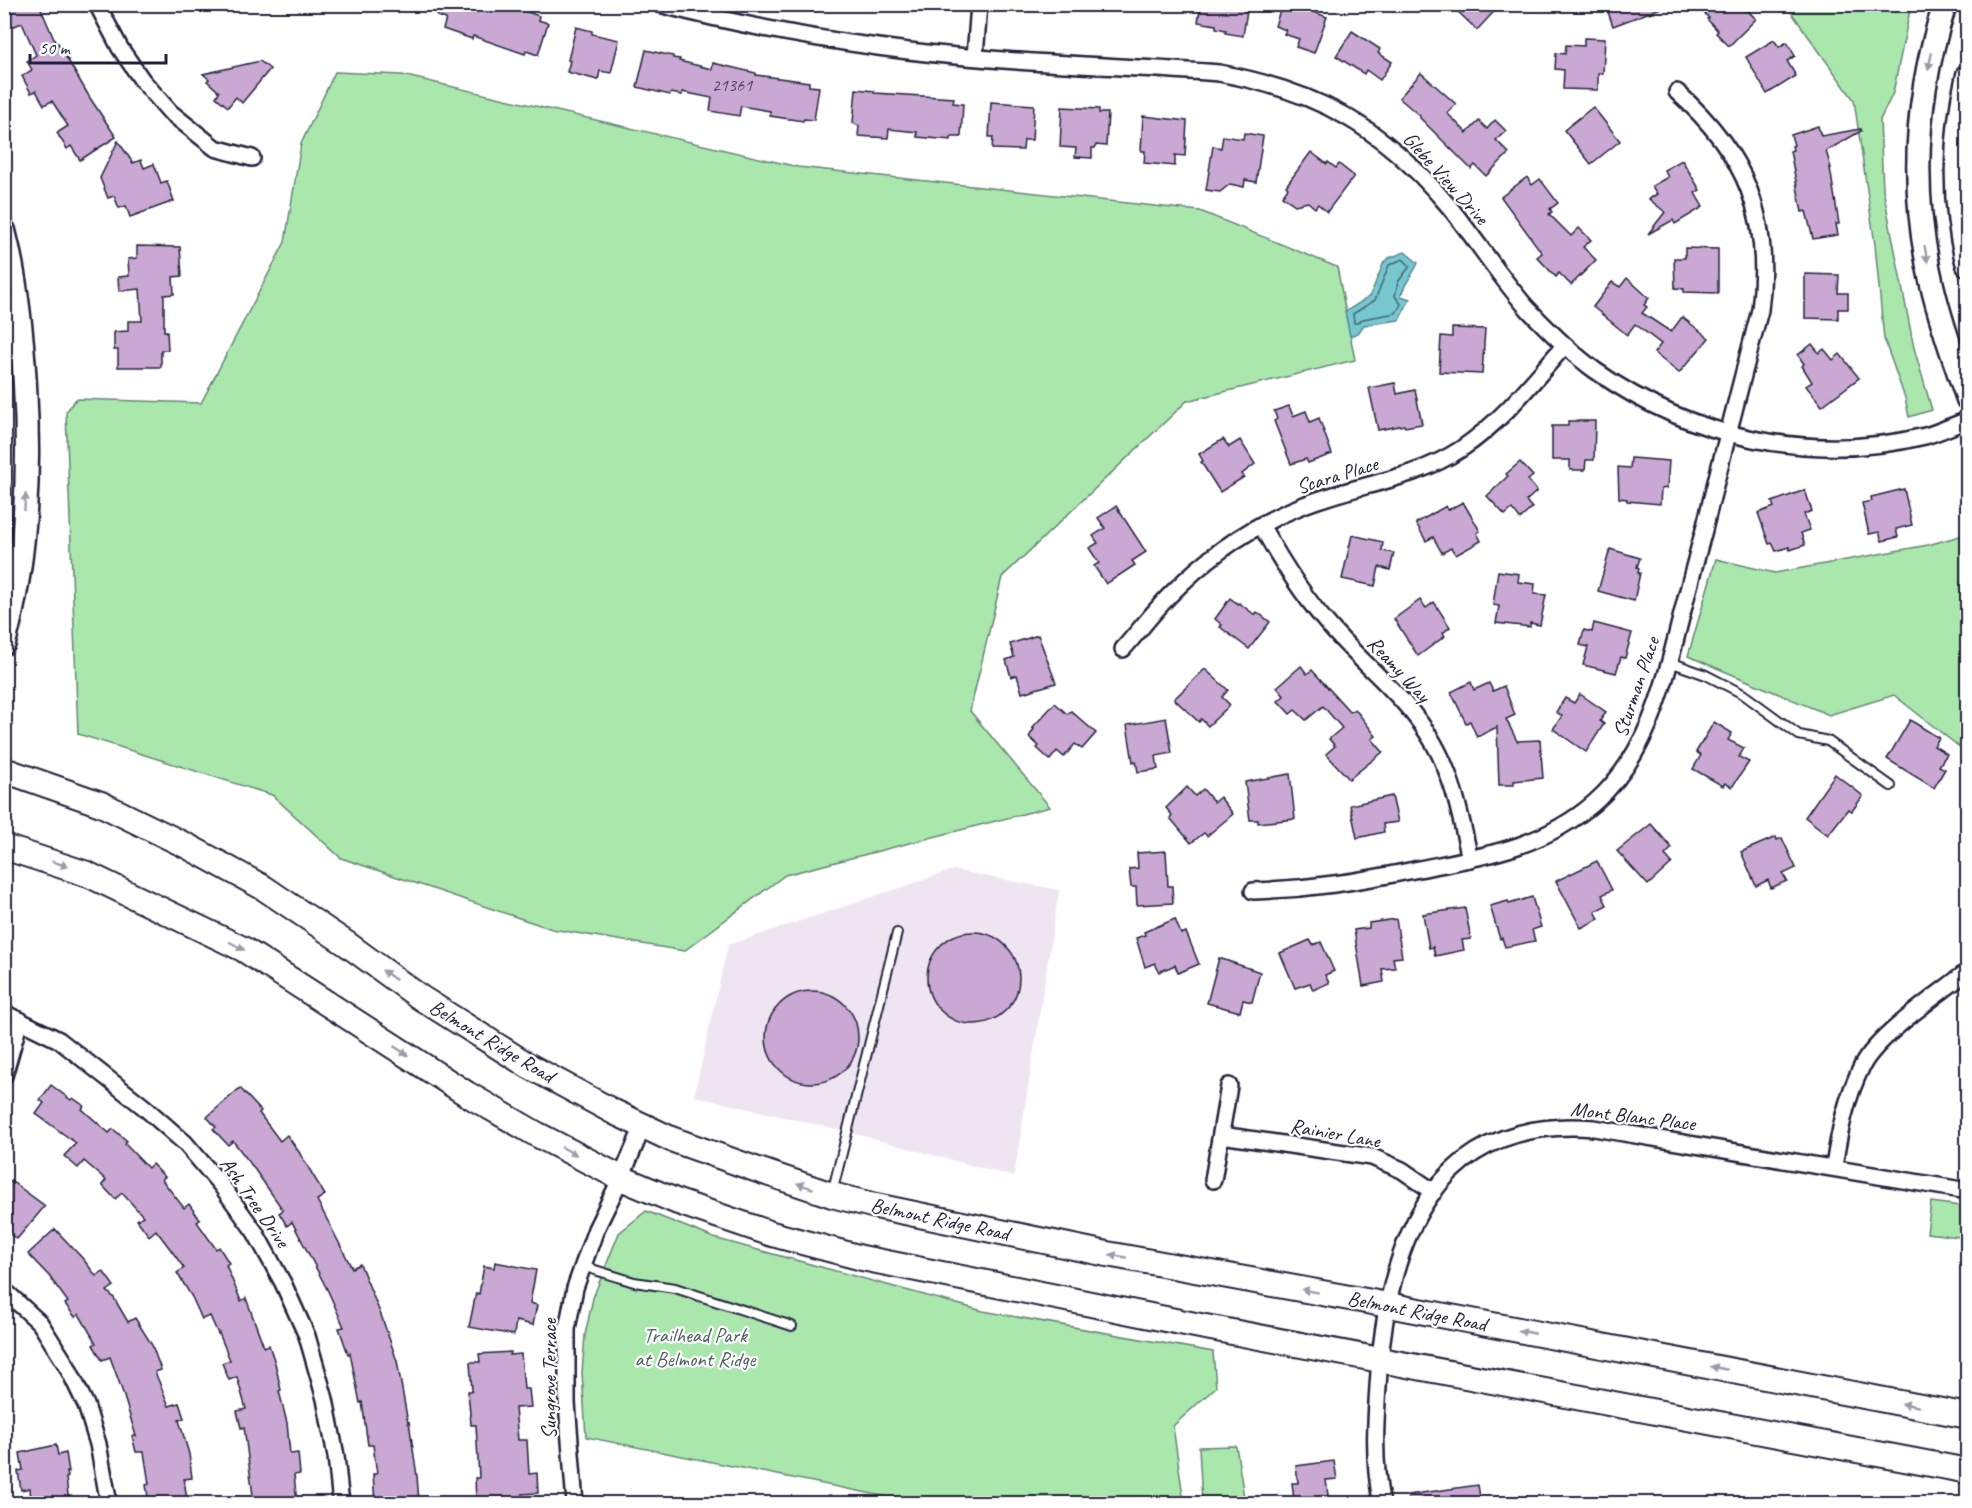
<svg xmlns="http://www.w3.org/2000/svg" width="1972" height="1508" viewBox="0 0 1972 1508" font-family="Caveat,sans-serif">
<rect width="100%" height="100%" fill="#fff"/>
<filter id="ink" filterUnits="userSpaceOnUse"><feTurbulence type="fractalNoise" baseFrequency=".0167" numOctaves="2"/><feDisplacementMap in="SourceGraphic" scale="12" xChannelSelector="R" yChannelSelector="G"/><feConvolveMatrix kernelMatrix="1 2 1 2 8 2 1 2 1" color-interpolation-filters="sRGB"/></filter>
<g filter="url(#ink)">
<path fill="#efe5f2" d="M953 870 1059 890 1014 1177 848 1132 694 1096 728 945Z"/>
<g fill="#aae7ad" stroke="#668474" stroke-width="1.5">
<path d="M1786 5H1911L1893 93 1880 120 1883 189 1914 348 1932 410 1909 417 1905 398 1884 339 1875 245 1854 100Z"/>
<path d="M335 72 402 75 798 167 1200 211 1337 267 1355 360 1187 401 1002 577 970 711 1050 807 785 875 684 951 552 929 341 858 272 795 78 734 66 412 76 399 201 403 285 242 301 144Z"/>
<path d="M1967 534V753L1894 695 1829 715 1688 656 1716 559 1775 573 1928 545Z"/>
<path d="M1931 1202 1967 1207V1238L1927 1233Z"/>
<path d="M646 1211 714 1238 983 1311 1213 1352 1216 1387 1173 1426 1184 1503H918L586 1437 582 1373 585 1335 593 1298 619 1233Z"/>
<path d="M1236 1446 1245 1503H1202L1199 1447Z"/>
</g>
<path fill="#77c8ce" stroke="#558693" stroke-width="1.5" d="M1405 252 1418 263C1413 275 1404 283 1401 296L1410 299 1399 320 1364 325 1358 333 1350 336 1345 312 1370 296 1384 262 1389 258Z"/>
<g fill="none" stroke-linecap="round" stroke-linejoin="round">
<path stroke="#446476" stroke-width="1.5" d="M1403 259 1410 266 1398 282 1395 296 1401 304 1396 313 1363 319 1357 323H1354L1353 314 1375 300 1389 265Z"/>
</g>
<g fill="#c9a8d3" stroke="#22223b" stroke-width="1.5">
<path d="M4 4H39L56 44 58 43 90 98 116 137 80 160 71 146 67 149 57 133 68 126 52 101 44 105 36 91 31 93 22 76 32 70 27 61 36 55 22 23 4 30Z"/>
<path d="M441 4H505L539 16 538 20 548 23 538 55 526 51 525 54 473 36 472 39 443 29 446 19 437 16Z"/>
<path d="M1201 4H1248L1243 36 1225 33 1226 30 1216 28V25L1198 22Z"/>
<path d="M1282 4H1292L1327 17 1314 53 1296 47 1299 39 1284 34 1286 30 1275 26Z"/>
<path d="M1450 4H1501L1477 30Z"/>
<path d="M1605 4H1665L1666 6 1613 26Z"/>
<path d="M1695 4H1741L1756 19 1729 46 1716 33 1718 31 1707 19 1709 18Z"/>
<path d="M576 27 592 31V34L619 40 611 73 600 71 598 80 567 72 570 61 568 60Z"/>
<path d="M1352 31 1380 49 1378 53 1392 62 1380 80 1366 70 1364 74 1336 56Z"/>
<path d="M1584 38 1605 39 1603 73H1598V90L1563 89 1564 70 1555 69 1556 53 1565 54 1566 45 1584 46Z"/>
<path d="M1774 40 1779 47 1787 42 1795 56 1787 61 1796 76 1767 94 1746 57Z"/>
<path d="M646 50 673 56V58L680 59 679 61 712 69 713 63 756 73V75L809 82V86L819 87 814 120 804 119 803 121 770 116V111L741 106 739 116 710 111 712 98 682 92V95L671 93 670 95 637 87Z"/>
<path d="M260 61 270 69 242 103 236 97 228 107 216 97 219 92 207 81 209 79 203 74Z"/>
<path d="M1421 73 1456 104 1447 113 1467 133 1479 121 1487 129 1495 120 1506 131 1496 140 1509 153 1486 176 1475 165 1471 169 1420 118V116L1399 98Z"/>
<path d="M856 89 874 91V93L954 98 953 103 963 104 961 137H951V140L917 137V132L889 129 888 138 858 136 859 126 853 123Z"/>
<path d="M991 102 1034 105 1032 140H1024L1023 150 992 149 993 137H989Z"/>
<path d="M1062 107 1099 109V113H1108L1106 146 1096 145 1095 148H1092V158L1075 157 1076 148 1060 147Z"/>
<path d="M1593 107 1620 141 1591 164 1564 130Z"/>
<path d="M1143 116 1187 121 1185 156 1175 155V166L1144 163 1145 151H1141Z"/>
<path d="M1818 126 1821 136 1861 129V131L1826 151 1831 168H1830L1839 224H1836L1838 235 1813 239 1806 211 1802 212 1790 151 1793 150 1792 146 1794 145 1791 135Z"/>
<path d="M1244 133 1263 136 1256 182 1245 180 1244 187 1230 184 1220 192 1206 190 1213 146 1221 148 1223 136 1243 139Z"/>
<path d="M118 141 133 163 141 160 144 168 154 164 161 183 167 181 174 201 130 217 126 206 119 208 114 196 108 198 100 178Z"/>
<path d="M1311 152 1327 164 1328 162 1336 168 1339 164 1354 176 1327 212 1318 204 1315 208 1308 202 1295 205 1282 196 1288 188 1286 186Z"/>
<path d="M1682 160 1700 190 1695 193 1703 207 1675 224 1673 220 1648 234 1665 212 1649 199 1657 194 1652 186 1668 177 1664 170Z"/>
<path d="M1527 177 1532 185 1540 179 1558 203 1550 209 1552 212 1549 214 1571 236 1579 228 1591 240 1583 247 1596 260 1571 285 1559 273 1556 277 1537 257 1542 253 1501 197Z"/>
<path d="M137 246 180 247 182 276 173 277 174 294 164 295V331H167L168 350H161V367H118V350H114V332L128 331V321H142L140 289 119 291 118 277 129 276 128 259 137 258Z"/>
<path d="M1685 248 1718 249V293L1684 292V289L1675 288 1674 258H1685Z"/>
<path d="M1805 274 1839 275 1838 293H1848V309H1838V319L1805 318Z"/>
<path d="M1627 278 1649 298 1644 305 1647 307 1642 313 1671 332 1682 317 1709 338 1679 373 1654 353 1661 344 1635 324 1627 335 1593 307 1612 282 1620 287Z"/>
<path d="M1452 328 1485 329 1482 374 1439 372 1441 336 1452 337Z"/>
<path d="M1812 344 1819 353 1824 349 1833 360 1840 354 1859 378 1822 406 1806 386 1812 382 1802 366 1804 364 1798 355Z"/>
<path d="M1395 383 1397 394 1415 390 1422 424 1405 427 1404 425 1378 430 1369 388Z"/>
<path d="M1289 406 1293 416 1306 411 1310 422 1319 418 1332 454 1308 463 1306 459 1291 464 1274 421 1277 419 1274 411Z"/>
<path d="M1568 421H1595L1594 460H1586L1585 470H1570V460H1552V426H1568Z"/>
<path d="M1223 439 1229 447 1240 440 1255 464 1242 474 1244 477 1220 492 1201 462 1203 461 1199 454Z"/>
<path d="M1631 458 1669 461 1667 488 1661 489 1660 504 1627 501V499L1619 498 1618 467 1630 468Z"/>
<path d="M1520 462 1533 476 1528 480 1537 491 1526 501 1532 508 1520 519 1512 509 1505 515 1487 496 1508 476 1506 474Z"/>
<path d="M1904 489 1912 525 1896 529 1898 537 1882 541 1879 532 1869 534 1862 503 1872 501 1871 497Z"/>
<path d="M1805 490 1812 511 1804 514 1810 530 1801 533 1805 545 1790 550 1789 547 1776 551 1772 543 1769 544 1758 513 1774 507 1772 502Z"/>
<path d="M1463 502 1480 531 1477 533 1481 541 1456 555 1451 548 1442 553 1433 537 1426 541 1416 523 1446 506 1448 510Z"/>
<path d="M1116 506 1146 552 1132 561 1135 565 1106 584 1094 566 1099 563 1089 548 1098 543 1093 536 1105 528 1098 518Z"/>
<path d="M1352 535 1383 542 1382 551 1394 553 1390 570 1379 567 1375 586 1342 579Z"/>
<path d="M1610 549 1640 558 1637 567 1639 568 1638 573H1640L1634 601 1598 591Z"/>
<path d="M1498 571 1519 574 1518 582 1535 584 1534 594 1546 595 1540 625 1530 623V627L1496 623 1499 606 1493 605Z"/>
<path d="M1230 598 1238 604 1239 603 1255 615 1257 612 1270 622 1249 649 1220 627 1222 625 1215 619Z"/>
<path d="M1420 600 1426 608 1434 602 1450 627 1443 633 1445 636 1418 656 1394 619Z"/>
<path d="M1594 623 1632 633 1625 658 1621 657 1616 673 1583 665 1588 647 1580 645 1584 630 1592 632Z"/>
<path d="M1038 635 1056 683 1022 693 1017 675 1011 677 1006 660 1014 657 1010 644Z"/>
<path d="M1301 666 1307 674 1312 670 1350 712 1355 709 1376 736 1372 739 1383 752 1349 779 1326 754 1335 746 1329 739 1342 728 1323 706 1306 720 1295 710 1290 714 1278 701 1284 696 1277 687Z"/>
<path d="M1205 669 1228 690 1222 697 1230 705 1208 726 1201 719 1199 722 1174 699Z"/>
<path d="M1471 682 1474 690 1489 683 1493 691 1504 686 1515 715 1506 719 1517 741 1540 740 1543 778 1514 781V785H1499L1497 727 1477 737 1470 721 1466 723 1451 692Z"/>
<path d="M1580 694 1606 712 1600 721 1604 724 1586 752 1553 729 1562 716 1556 712 1565 698 1574 703Z"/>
<path d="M1055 703 1067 714 1071 711 1096 733 1082 749 1075 744 1064 757 1057 751 1050 760 1037 748 1039 746 1029 737 1034 729 1032 728Z"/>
<path d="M1166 718 1172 753 1156 756 1158 769 1138 772 1136 761 1133 762 1127 725Z"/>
<path d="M1910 720 1939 738 1934 746 1947 754 1939 766 1945 769 1934 788 1887 759Z"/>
<path d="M1714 722 1732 733 1728 740 1744 748 1739 757 1749 762 1732 787 1725 783 1723 786 1693 769 1701 755 1696 752Z"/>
<path d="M1290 774 1295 819 1258 823V820H1250L1245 782Z"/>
<path d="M1835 774 1863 796 1852 811 1848 809 1828 835 1805 817Z"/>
<path d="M1187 787 1195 796 1203 789 1214 802 1220 797 1233 814 1207 836 1204 833 1191 843 1170 818 1172 815 1166 808Z"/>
<path d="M1392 796 1398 822 1383 824 1384 832 1357 838 1350 805Z"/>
<path d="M1651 824 1672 848 1665 855 1672 863 1648 885 1617 851Z"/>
<path d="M1776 837 1777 840 1782 838 1796 868 1783 874 1787 881 1771 888 1768 880 1756 886 1741 852Z"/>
<path d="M1166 851 1168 886H1172L1173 903 1137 905 1136 887H1131L1129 869 1138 868 1137 853Z"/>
<path d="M1597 861 1612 890 1602 895 1607 905 1595 911 1599 919 1581 928 1556 881Z"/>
<path d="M1532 897 1541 927 1532 930 1535 941 1505 947 1502 938 1500 939 1490 906 1508 901 1509 904Z"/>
<path d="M1465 908 1471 939 1462 940 1464 950 1435 956 1433 947 1429 948 1423 914Z"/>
<path d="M1175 919 1181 934 1186 932 1199 964 1178 973 1175 965 1159 972 1155 963 1145 967 1136 938 1145 935 1144 932Z"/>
<path d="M1396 919 1402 957 1393 958 1395 968 1382 969 1384 982 1363 986 1354 930 1369 928V923Z"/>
<circle cx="973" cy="978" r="46"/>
<path d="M1310 940 1313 945 1321 942 1334 971 1325 975 1329 983 1313 990 1310 983 1295 988 1280 953Z"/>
<path d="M1219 958 1260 972 1252 1002 1243 1000 1240 1012 1207 1003Z"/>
<circle cx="812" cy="1037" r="46"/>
<path d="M51 1085 71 1100 73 1098 84 1106 82 1109 109 1133 113 1129 127 1141 125 1144 148 1168 152 1164 165 1177 162 1179 163 1181 184 1208 189 1204 200 1220 197 1222 216 1249 219 1247 229 1263 226 1265 241 1301 246 1298 264 1347 269 1345 275 1363 281 1390 279 1391 287 1423 290 1454 298 1453 300 1474 294 1475 297 1503H254L244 1427 241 1428 237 1411 246 1409 237 1377 229 1380 222 1363 230 1360 219 1333 218 1334 210 1316 202 1319 192 1297 177 1273 184 1268 171 1250 156 1230 149 1236 137 1220 143 1216 122 1193 115 1199 102 1185 106 1180 84 1161 78 1168 64 1156 76 1143 36 1114 44 1103 40 1100Z"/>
<path d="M240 1088 261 1111 259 1113 280 1141 287 1135 299 1152 325 1195 317 1200 352 1268 360 1264 381 1315 397 1361 408 1423 409 1422 417 1476 419 1502 375 1503 373 1474H377L373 1445H368L362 1402 360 1403 350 1353 348 1354 339 1328 344 1327 328 1291 292 1222 287 1226 279 1213 283 1210 253 1167 233 1141 228 1145 213 1129 216 1127 207 1117Z"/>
<path d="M11 1181 45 1206 17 1239 4 1230V1190Z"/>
<path d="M55 1229 84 1260 96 1276 103 1271 114 1286 107 1291 114 1298 128 1322 135 1318 152 1345 161 1370 155 1372 169 1406 179 1403 184 1418 179 1420 189 1454 192 1478 184 1479 187 1500 149 1503 146 1485 149 1484 144 1452H136L132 1436H136L122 1390 110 1357 102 1360 93 1345 96 1343 79 1314 75 1317 65 1304 68 1302 49 1276 28 1254Z"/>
<path d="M495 1262 536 1270 530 1303 537 1305 533 1325 516 1321 514 1335 469 1327 476 1293 479 1294 484 1266 494 1268Z"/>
<path d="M511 1352 510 1355 521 1354 524 1389H529L531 1407 515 1408 518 1440H527L529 1474 537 1473 538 1493 522 1494V1503H479V1501H476L475 1478H479L476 1425H471L468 1391H472L470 1362H480L479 1354Z"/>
<path d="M56 1445 58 1455 66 1453 69 1472H67L68 1477 66 1478 69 1503H31L30 1488 21 1490 18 1471 23 1470 20 1453Z"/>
<path d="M1334 1461 1337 1479 1326 1480 1329 1503H1301L1300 1500H1294L1292 1483H1298L1296 1466Z"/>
<path d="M1478 1485 1481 1503H1408V1495Z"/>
</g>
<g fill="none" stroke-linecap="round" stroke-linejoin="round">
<g stroke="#22223b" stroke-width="12">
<g id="lane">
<path d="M1670 662 1706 675 1743 694 1799 735 1828 741 1891 786"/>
<path d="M832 1193 897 933"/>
<path d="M582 1266 634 1282 675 1288 792 1326"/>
</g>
</g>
<g stroke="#22223b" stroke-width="20">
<g id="street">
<path d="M97 4 120 48 142 80 170 112 215 148 252 158"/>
<path d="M659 4C731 23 804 37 878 47 991 63 1106 65 1219 73 1317 91 1381 126 1446 203 1475 237 1499 277 1529 310 1550 332 1572 354 1596 371 1691 438 1812 464 1925 436 1940 432 1953 425 1968 420"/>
<path d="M975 57 979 4"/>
<path d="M1261 525C1282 563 1304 598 1333 630 1367 668 1407 698 1433 742 1454 778 1461 819 1470 859"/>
<path d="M1123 649C1139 631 1154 611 1171 594 1207 557 1251 526 1299 507 1353 484 1411 482 1461 449 1502 422 1533 381 1564 346"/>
<path d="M1253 891C1312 889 1361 881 1419 869 1484 856 1542 848 1594 803 1646 758 1663 690 1679 626 1687 594 1695 562 1704 530 1722 456 1741 383 1760 310 1772 218 1746 153 1677 92"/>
<path d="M4 1013 59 1040 144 1107 185 1143 221 1185 255 1232 283 1283 307 1336 325 1399 336 1456 341 1504"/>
<path d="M4 1076 20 1020"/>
<path d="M1221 1135 1372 1157 1402 1170 1434 1192"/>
<path d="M1834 1167C1839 1133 1846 1098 1862 1066 1878 1035 1939 994 1968 971"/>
<path d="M1213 1180 1229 1086"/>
<path d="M4 1290 40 1323 67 1366 86 1405 98 1444 109 1504"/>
<path d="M575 1504 567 1403V1329L575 1288 596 1229 621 1178 643 1126"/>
<path d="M1382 1504C1372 1461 1376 1415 1379 1372 1389 1238 1436 1115 1594 1128L1968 1191"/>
</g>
</g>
<g stroke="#22223b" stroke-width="27">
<g id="secondary">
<path d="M1945 4C1915 96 1910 191 1932 285 1941 324 1955 362 1968 399"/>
<path d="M1968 75C1954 135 1952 205 1968 265"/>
<path d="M4 231C17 281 22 333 25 385 30 470 27 560 4 643"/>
</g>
</g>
<g stroke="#22223b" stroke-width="28">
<g id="primary">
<path d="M4 770 101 804 189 847 264 888 347 944 421 998 529 1066 614 1112 671 1139 755 1169 832 1195 876 1206 1107 1254 1388 1305 1968 1416"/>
<path d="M4 847 87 874 243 949 467 1094 536 1134 621 1178 678 1202 772 1234 862 1258 1195 1325 1968 1471"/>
</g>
</g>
<use href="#lane" stroke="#fff" stroke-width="8"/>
<use href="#street" stroke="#fff" stroke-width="15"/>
<use href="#secondary" stroke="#fff" stroke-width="22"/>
<use href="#primary" stroke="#fff" stroke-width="24"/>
</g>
<defs><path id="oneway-solid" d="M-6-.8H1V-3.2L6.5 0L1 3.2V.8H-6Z" transform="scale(1.5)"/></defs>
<g fill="#9c9ca7">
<use href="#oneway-solid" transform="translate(1930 61) rotate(102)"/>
<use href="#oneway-solid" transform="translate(1926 254) rotate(80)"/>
<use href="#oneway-solid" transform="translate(25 502) rotate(-85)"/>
<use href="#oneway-solid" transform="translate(60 864) rotate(19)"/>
<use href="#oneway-solid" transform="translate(237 946) rotate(28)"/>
<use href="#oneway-solid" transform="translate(389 975) rotate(-144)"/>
<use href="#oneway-solid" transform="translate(401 1051) rotate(33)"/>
<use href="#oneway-solid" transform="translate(569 1151) rotate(28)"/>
<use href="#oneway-solid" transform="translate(805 1186) rotate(-162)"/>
<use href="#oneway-solid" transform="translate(1118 1256) rotate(-170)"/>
<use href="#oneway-solid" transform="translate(1310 1291) rotate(-170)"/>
<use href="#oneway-solid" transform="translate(1527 1332) rotate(-169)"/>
<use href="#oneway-solid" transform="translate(1719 1368) rotate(-169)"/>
<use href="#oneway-solid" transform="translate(1910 1405) rotate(-169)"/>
</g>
</g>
<g text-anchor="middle" stroke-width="4.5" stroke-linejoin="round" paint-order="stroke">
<g font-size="18" fill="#4c4461">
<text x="732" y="91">21361</text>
</g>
<g font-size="21" fill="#22223b" stroke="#fff">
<text transform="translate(1446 178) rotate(48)" y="7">Glebe View Drive</text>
<text transform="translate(1337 475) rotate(-17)" y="7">Scara Place</text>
<text transform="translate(1399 669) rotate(47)" y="7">Reamy Way</text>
<text transform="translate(1636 687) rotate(-71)" y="7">Sturman Place</text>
<text transform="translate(492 1041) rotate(31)" y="7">Belmont Ridge Road</text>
<text transform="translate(1633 1116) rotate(7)" y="7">Mont Blanc Place</text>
<text transform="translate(1335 1133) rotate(10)" y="7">Rainier Lane</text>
<text transform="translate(255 1202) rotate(55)" y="7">Ash Tree Drive</text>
<text transform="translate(940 1219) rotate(12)" y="7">Belmont Ridge Road</text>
<text transform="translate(1417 1311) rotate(11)" y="7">Belmont Ridge Road</text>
<text transform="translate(549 1379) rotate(-90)" y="7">Sungrove Terrace</text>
</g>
<g font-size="21" fill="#4b5d5d" stroke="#fff">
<text x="695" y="1342">Trailhead Park<tspan x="695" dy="24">at Belmont Ridge</tspan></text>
</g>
</g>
<rect width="1972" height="1508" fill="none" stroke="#fff" stroke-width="24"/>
<rect x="12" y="12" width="1948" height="1484" fill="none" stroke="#22223b" stroke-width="2" filter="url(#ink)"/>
<path d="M30 54v9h136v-9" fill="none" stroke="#22223b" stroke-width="3"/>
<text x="39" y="54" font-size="18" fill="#22223b" stroke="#ffffff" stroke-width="4.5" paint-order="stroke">50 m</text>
</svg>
